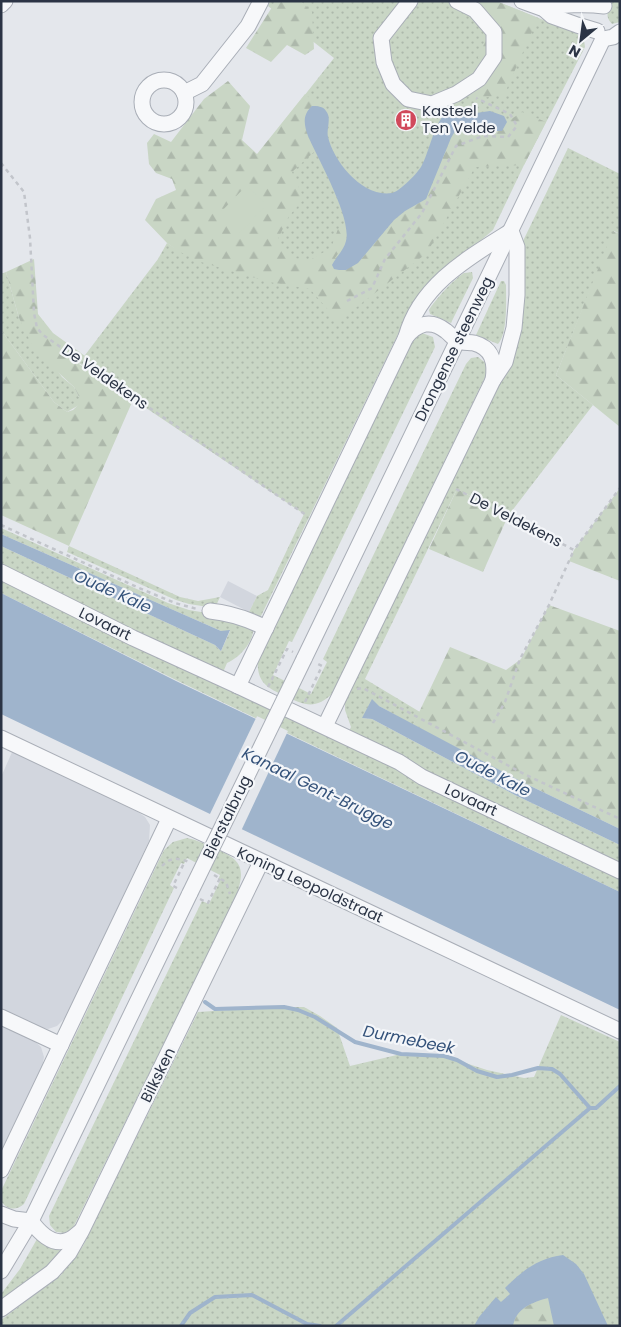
<svg xmlns="http://www.w3.org/2000/svg" width="621" height="1327" viewBox="0 0 621 1327" font-family="Poppins,sans-serif">
<defs>
<pattern id="green-dots" width="8" height="8" patternUnits="userSpaceOnUse" patternTransform="scale(1.25)"><rect width="8" height="8" fill="#c9d6c5"/><path d="M2 2h.1M6 6h.1" fill="none" stroke="#adb8ab" stroke-width="1.8" stroke-linecap="round"/></pattern>
<pattern id="forest-firs" width="22" height="20" patternUnits="userSpaceOnUse" patternTransform="scale(1.25)"><rect width="22" height="20" fill="#c9d6c5"/><path d="M5 1l3.5 6h-7zM16 11l3.5 6h-7z" fill="#adb8ab"/></pattern>
</defs>
<rect width="100%" height="100%" fill="#e4e7ec"/>
<g fill="#d2d6de">
<path d="M228 581 257 596 249 612 220 597Z"/>
<path d="M13 750 138 812 145 817 150 825 149 841 66 1017 57 1026 48 1029 38 1027 1 1010V777Z"/>
<path d="M1 1024 33 1040 41 1047 44 1057 42 1068 1 1151Z"/>
</g>
<g fill="url(#green-dots)">
<path d="M270 1H496L576 33 584 40 585 47 524 165 493 230 444 272 403 324 260 618 247 616 257 596 268 590 304 514 79 363 158 259 167 243 178 250 225 196 334 58 268 6Z"/>
<path d="M613 1H620V22L612 24C604 16 608 9 613 1Z"/>
<path d="M568 148 620 174V234L614 231 556 375 593 405 508 516 457 489 365 679 420 712 413 725 379 706 362 718 372 719 515 795 620 845V892L176 680 1 593V546L215 645 221 651 230 631H221L1 534V528L168 603 189 610 213 614 230 623 240 619 253 627C255 641 239 658 227 663L218 684 343 744 351 727 345 710V702L508 365 519 321 523 241Z"/>
<path d="M6 272 19 318 62 377 74 387 79 397V405L67 412 54 402 1 330V274Z"/>
<path d="M472 272 473 278 451 323 430 314 429 310C434 301 455 278 464 273 466 273 471 272 472 272Z"/>
<path d="M501 281H504L506 285C506 299 508 334 498 344L476 335Z"/>
<path d="M422 333 433 337 435 347 292 642 289 641 273 675 311 694 327 662 323 659 466 364 471 358 478 357 487 364 488 371 332 694C315 710 304 705 285 696 267 688 256 682 258 659L413 339Z"/>
<path d="M69 546 180 597 198 601 220 597 215 608 189 604 176 600 67 552Z"/>
<path d="M187 838C197 840 205 844 214 848 242 860 246 867 236 897L73 1228 66 1233 56 1232 50 1225 49 1216 202 901 209 904 220 881 218 880 220 875 187 858 184 864 181 863 170 885 174 888 24 1204C16 1211 7 1210 1 1201V1191L164 850 173 842Z"/>
<path d="M276 1007H304L320 1016 337 1028 350 1066 401 1054 444 1056 487 1070 524 1078 534 1077 561 1015 620 1042V1326H1V1320L61 1275 83 1246 198 1012Z"/>
<path d="M37 1239H39L60 1250C59 1264 17 1291 5 1300L1 1299V1294L20 1269Z"/>
</g>
<g fill="url(#forest-firs)">
<path d="M276 1H301L312 12 314 49 305 55 287 45 271 62 246 48Z"/>
<path d="M468 1H496L538 18 504 95 473 99 462 79 476 63 488 32Z"/>
<path d="M228 81 250 106 242 140 257 154 305 94 319 106H312L308 136 315 151 292 172 304 199 289 216 277 241 293 258 310 260 331 248 338 229 347 230 346 242 335 258 358 263 394 220 405 211 426 199 451 138 461 124 477 123 489 128 506 126 507 122 522 112 546 122 524 165 475 167 427 253 336 323 330 312 310 289 269 282 201 262 178 251 167 243 145 220 156 199 176 190 172 179 156 173 149 164 147 143 154 134 171 142 204 99Z"/>
<path d="M613 231 620 234V427L556 375Z"/>
<path d="M34 259 38 314 53 333 85 356 79 364 133 400 69 546 1 515V330L54 402 67 412 73 410 79 404V397L74 387 35 351 19 318 6 272Z"/>
<path d="M620 488V581L569 561 574 550Z"/>
<path d="M457 489 508 516 483 572 429 549Z"/>
<path d="M549 605 620 631V829L522 782 413 725 450 647 506 670 521 659Z"/>
<path d="M548 1298 554 1326H513C516 1308 533 1302 548 1298Z"/>
</g>
<path fill="#c9d6c5" d="M247 185 266 205 237 236 217 216Z"/>
<g fill="#9fb4cc">
<path d="M312 106C317 106 323 106 326 111 332 118 326 129 328 137 334 162 363 198 392 193 399 192 419 172 422 165 431 149 436 108 458 107 465 107 471 108 476 113L490 111 504 116 507 122 502 131H496L477 123H465L458 126 451 138 426 199 405 211 394 220 358 263 346 270H339L334 269 332 265C336 257 344 250 346 241 352 218 318 159 308 136 304 125 302 115 312 106Z"/>
<path d="M1 534 221 631 230 630 221 651 215 645 1 546Z"/>
<path d="M1 593 176 681 620 892V1010L1 714Z"/>
<path d="M372 699 379 706 522 782 620 829V845L515 795 372 719 362 718Z"/>
<path d="M563 1255 576 1264 584 1274 608 1326H554L548 1298C533 1302 516 1308 513 1326H474L479 1317 496 1297 501 1302 510 1294 505 1288C522 1271 538 1258 563 1255Z"/>
</g>
<path fill="#e4e7ec" d="M257 716 288 731 241 831 209 816Z"/>
<g fill="none" stroke-linecap="round" stroke-linejoin="round">
<g stroke="#9fb4cc" stroke-width="4">
<path d="M205 1002 215 1009 284 1007 298 1010 315 1017 355 1042 401 1054 444 1056 457 1060 477 1071 497 1077 512 1075 538 1068 552 1069 560 1074 590 1108H596L620 1086"/>
<path d="M181 1326 190 1313 215 1297 252 1295 307 1324 320 1326"/>
<path d="M336 1326 590 1108"/>
</g>
<g stroke="#a9aeb7" stroke-width="17">
<g id="minor">
<path d="M410 1 381 38 384 62 393 84 408 99 432 104 456 94 479 79 494 57V32L475 10 457 1"/>
<path d="M522 1 544 9 552 16 577 25 597 31"/>
<path d="M1 5 5 1"/>
<path d="M544 9C558 4 589 4 604 6"/>
<path d="M603 39 613 37 620 32"/>
<circle cx="164" cy="102" r="22"/>
<path d="M184 93 202 84 248 26 261 1"/>
<path d="M406 337C418 323 431 319 446 331 450 334 454 339 458 341 463 343 469 342 474 343 492 348 496 362 493 380"/>
<path d="M1 572 133 638 238 686 399 762 422 777 620 871"/>
<path d="M210 611C231 613 248 619 266 628"/>
<path d="M304 659 603 39"/>
<path d="M238 686 406 337C420 285 468 258 511 231"/>
<path d="M325 726 493 380 505 362 514 328 517 295V247L511 231"/>
<path d="M1 738 620 1031"/>
<path d="M1 1017 61 1045"/>
<path d="M1 1170 169 819"/>
<path d="M1 1214 14 1219 31 1221C39 1232 52 1247 68 1240 72 1239 77 1234 81 1231"/>
<path d="M1 1271 31 1221 190 893"/>
<path d="M1 1309 52 1272 69 1253 82 1230 261 862"/>
</g>
</g>
<g stroke="#c2c5cb" stroke-width="2.5" stroke-dasharray="4 4" stroke-linecap="butt">
<path d="M1 163 24 192 30 238 34 313 37 328 43 335 306 515"/>
<path d="M347 301 372 288 385 259 422 213 456 146 483 136 508 137 517 126 510 114 476 98"/>
<path d="M456 489 574 550 620 488"/>
<path d="M1 525 139 588 175 603 197 609"/>
<path d="M268 687 287 649 293 652"/>
<path d="M357 689 363 688 526 775 620 819"/>
<path d="M305 702 322 666 316 663"/>
<path d="M493 723 505 702 520 659 549 605 574 550"/>
<path d="M162 866C171 856 180 858 191 863"/>
<path d="M214 875 226 882 230 894"/>
<path d="M177 888 173 886 185 861"/>
<path d="M200 899 208 903 220 878"/>
</g>
<use href="#minor" stroke="#f7f8fa" stroke-width="15"/>
<g stroke="#a9aeb7" stroke-width="17" stroke-linecap="butt">
<path id="minor-bridge" d="M190 893 304 659"/>
</g>
<use href="#minor-bridge" stroke="#f7f8fa" stroke-width="15"/>
</g>
<defs>
<g id="building-disc" transform="scale(1.125)"><circle r="9.5" fill="#d1495b" stroke="#f4f6f9"/><path d="M-4-6H4V6H1V3H-1V6H-4ZM-2.5-4.3h1.7v1.8h-1.7ZM.8-4.3h1.7v1.8H.8ZM-2.5-1h1.7V.8h-1.7ZM.8-1h1.7V.8H.8Z" fill="#fff"/></g>
</defs>
<g fill-rule="evenodd">
<use href="#building-disc" x="406" y="120"/>
</g>
<g text-anchor="middle" stroke-width="4.5" stroke-linejoin="round" paint-order="stroke">
<g font-size="15" fill="#2b3445" stroke="#f4f6f9" text-anchor="start">
<text x="422" y="116">Kasteel<tspan x="422" dy="17">Ten Velde</tspan></text>
</g>
<g font-size="15" fill="#2b3445" stroke="#f4f6f9">
<text transform="translate(454 349) rotate(-64)" y="5">Drongense steenweg</text>
<text transform="translate(105 377) rotate(35)" y="5">De Veldekens</text>
<text transform="translate(516 520) rotate(27)" y="5">De Veldekens</text>
<text transform="translate(105 624) rotate(26)" y="5">Lovaart</text>
<text transform="translate(471 800) rotate(25)" y="5">Lovaart</text>
<text transform="translate(227 817) rotate(-64)" y="5">Bierstalbrug</text>
<text transform="translate(310 885) rotate(25)" y="5">Koning Leopoldstraat</text>
<text transform="translate(158 1075) rotate(-64)" y="5">Bilksken</text>
</g>
<g font-size="16" font-style="italic" fill="#34527a" stroke="#f4f6f9">
<text transform="translate(113 591) rotate(24)" y="6">Oude Kale</text>
<text transform="translate(493 773) rotate(27)" y="6">Oude Kale</text>
<text transform="translate(318 788) rotate(26)" y="6">Kanaal Gent-Brugge</text>
<text transform="translate(409 1039) rotate(11)" y="6">Durmebeek</text>
</g>
</g>
<rect width="621" height="1327" fill="none" stroke="#2b3445" stroke-width="5"/>
<g transform="translate(581 40) rotate(209)" stroke="#f4f6f9" stroke-width="4" paint-order="stroke">
<path d="M0-4L9 19L0 12L-9 19Z" fill="#2b3445"/>
<text y="-8" font-size="14" font-weight="bold" text-anchor="middle" fill="#2b3445">N</text>
</g>
</svg>
